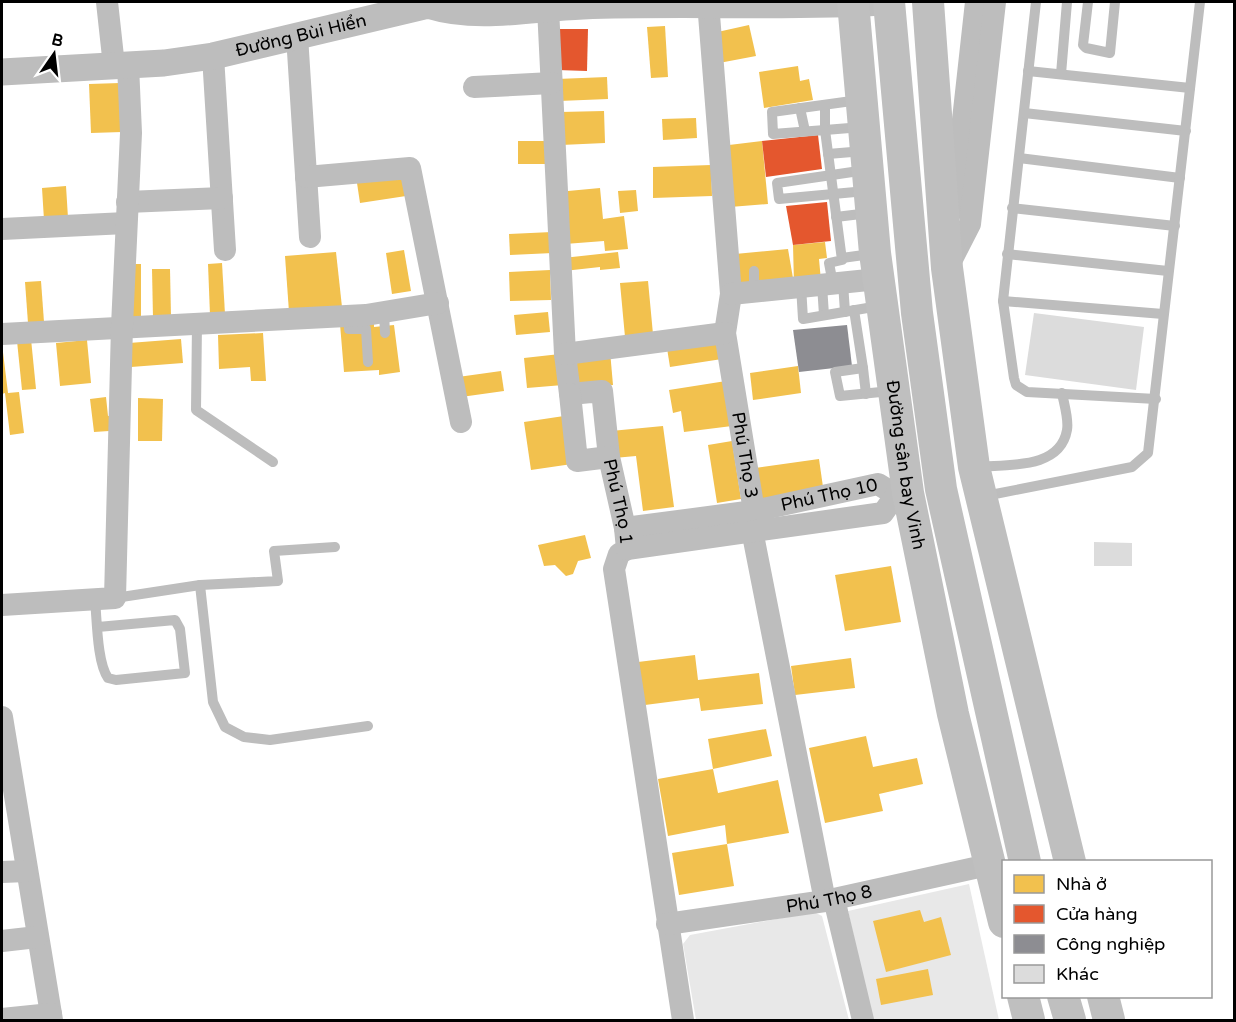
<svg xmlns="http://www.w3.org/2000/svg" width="1236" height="1022" viewBox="0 0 1236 1022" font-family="'Varela Round',sans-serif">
<rect width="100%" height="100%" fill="#fff"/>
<g fill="#e8e8e8">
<path d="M969 884 999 1020H872L848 911Z"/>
<path d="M814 912 822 916 849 1020H696L683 944 690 935Z"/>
</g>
<g fill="#f2c14e">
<path d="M749 25 756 56 719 63 713 33Z"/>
<path d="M665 26 668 77 651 78 647 27Z"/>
<path d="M798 66 800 81 809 79 813 100 764 108 759 72Z"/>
<path d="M607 77 608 99 559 101 557 79Z"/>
<path d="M120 83 122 132 91 133 89 84Z"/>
<path d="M604 111 605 143 561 145 560 112Z"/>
<path d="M696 118 697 138 663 140 662 119Z"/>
<rect x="518" y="141" width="32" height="23"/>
<path d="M762 141 768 204 730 207 729 145Z"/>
<path d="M711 165 712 196 653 198V167Z"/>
<path d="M403 176 406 196 360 203 357 183Z"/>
<path d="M66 186 68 218 44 220 42 188Z"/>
<path d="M600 188 603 219 624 216 628 249 605 251 604 241 565 244 568 191Z"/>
<path d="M636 190 638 211 620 213 618 191Z"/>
<path d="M552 232 553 253 510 255 509 234Z"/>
<path d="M825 242 827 258 819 259 821 281 794 284 793 245Z"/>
<path d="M788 249 794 284 738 289 735 254Z"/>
<path d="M404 250 411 291 392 294 386 253Z"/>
<path d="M336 252 342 307 289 312 285 256Z"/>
<path d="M618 252 620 268 600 270V267L564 271 563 258Z"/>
<path d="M222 263 225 314 210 315 208 264Z"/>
<path d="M127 264H141V317H126Z"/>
<path d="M152 269H170L171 317 153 318Z"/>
<path d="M550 270 551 300 510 301 509 272Z"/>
<path d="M41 281 44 322 28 323 25 282Z"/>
<path d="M648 281 653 334 625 337 620 283Z"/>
<path d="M548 312 550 332 516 335 514 315Z"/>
<path d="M374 322V327L394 325 400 372 379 375V370L344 372 340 324Z"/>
<path d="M263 333 266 381H251L250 367 219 369 218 335Z"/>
<path d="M718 335 722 359 670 367 666 342Z"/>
<path d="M31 339 36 389 22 390 17 341Z"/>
<path d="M181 339 183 363 131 367 129 343Z"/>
<path d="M87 340 91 383 60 386 56 343Z"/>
<path d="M2 344 8 393 19 392 24 433 10 435 5 393 2 394Z"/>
<path d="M610 351 613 385 572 388 569 355Z"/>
<path d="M560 354 563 385 527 388 524 358Z"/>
<path d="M798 366 801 393 753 400 750 373Z"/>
<path d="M501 371 504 391 461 397 458 377Z"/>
<path d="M726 381 732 426 684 432 681 411 673 413 669 390Z"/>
<path d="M106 397 108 416 115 415 109 431 94 432 90 399Z"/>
<path d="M138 398 163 399 162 441H138Z"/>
<path d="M564 416 572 464 531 470 524 422Z"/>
<path d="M663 426 674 507 643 511 636 456 614 458 611 431Z"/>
<path d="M732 441 741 499 717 503 708 445Z"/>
<path d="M819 459 824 494 760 502 755 468Z"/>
<path d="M585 535 591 558 578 561 573 574 566 576 555 565 544 566 538 545Z"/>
<path d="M891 566 901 622 845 631 835 575Z"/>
<path d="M695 655 698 680 759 673 763 704 701 711 699 698 645 705 638 662Z"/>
<path d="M851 658 855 688 795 695 791 666Z"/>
<path d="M766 729 772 756 713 769 708 739Z"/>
<path d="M866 736 873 767 917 758 923 784 879 794 883 811 825 823 809 748Z"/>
<path d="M713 769 718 793 778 780 789 833 727 844 725 825 668 836 658 779Z"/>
<path d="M727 844 734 886 679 895 672 853Z"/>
<path d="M920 910 924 922 941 917 951 955 886 972 873 921Z"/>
<path d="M928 969 933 995 881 1005 876 979Z"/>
</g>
<g fill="#e4572e">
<path d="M558 29H588L587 71 557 70Z"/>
<path d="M818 135 822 169 766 177 762 141Z"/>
<path d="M827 202 831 241 793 245 786 206Z"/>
</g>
<path fill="#8d8d92" d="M847 325 852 366 799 372 793 330Z"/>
<g fill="#dcdcdc">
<path d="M1034 313 1144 327 1136 390 1025 375Z"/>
<path d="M1094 542 1132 543V566H1094Z"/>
</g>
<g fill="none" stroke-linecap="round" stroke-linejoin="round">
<g stroke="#bdbdbd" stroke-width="10">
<path d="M1036 2 1003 301 1014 378 1016 385 1027 392 1156 399"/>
<path d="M1088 2 1083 45 1086 48 1110 53 1115 2"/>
<path d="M1028 71 1190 88"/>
<path d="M1061 74 1067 2"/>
<path d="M825 105V130L862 127"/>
<path d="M800 108 805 131"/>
<path d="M1024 113 1186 131"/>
<path d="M828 154 864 151"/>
<path d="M1019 158 1180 178"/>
<path d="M866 191 779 199 777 183 866 170"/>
<path d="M1012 208 1175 226"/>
<path d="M836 217 869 213"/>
<path d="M1007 254 1168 271"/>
<path d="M842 258 871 254"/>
<path d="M754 271V293"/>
<path d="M843 283 845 312"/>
<path d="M833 284 829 263 842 260 825 130 773 134 772 112 859 100"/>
<path d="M822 285 824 315"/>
<path d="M801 286 803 319 879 306"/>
<path d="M1003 301 1163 314"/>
<path d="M854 310 863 368 835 372 840 396 891 391"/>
<path d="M384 313 385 333"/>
<path d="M348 316 349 329H366L368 362"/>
<path d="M197 323 196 410 273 462"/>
<path d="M863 368 866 394"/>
<path d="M977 467C1007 464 1060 470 1067 430 1069 419 1064 404 1062 393"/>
<path d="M985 496 1132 467 1148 453 1200 2"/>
<path d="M200 585 213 702 225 727 244 737 270 740 368 726"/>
<path d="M115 598 200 585 278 581 274 551 335 547"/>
<path d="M95 600C97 619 97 663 108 678L116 680 185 673 180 629 175 620 98 627"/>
</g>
<g stroke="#bdbdbd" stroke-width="22">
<path d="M107 2 114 66"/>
<path id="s1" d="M708 2 731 294 725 333 754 511 752 530 825 901"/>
<path id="s2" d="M548 8 565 354 570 394 602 391 609 457 625 528 627 549 619 554 614 569 683 1020"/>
<path d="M297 36 310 237"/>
<path d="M213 56 225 250"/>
<path d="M474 87 552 83"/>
<path d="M306 177 410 168 461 422"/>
<path d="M127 202 222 198"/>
<path d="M953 210 976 2"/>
<path d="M2 229 126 223"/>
<path d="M948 267 970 224 995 2"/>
<path d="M731 294 878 279"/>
<path d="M2 334 366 315 438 303"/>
<path d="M565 354 725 333"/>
<path d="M570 394 577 461 609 457"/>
<path id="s3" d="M625 528 754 511 878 484 896 495"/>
<path d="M627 549 883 513 896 495"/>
<path d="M2 605 115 598 122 326 131 133 128 65"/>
<path d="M2 717 52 1020"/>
<path d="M2 872 27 871"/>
<path d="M834 899 863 1020"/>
<path id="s4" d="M667 924 825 901 988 865"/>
<path d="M2 941 37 937"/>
<path d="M2 1019 51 1014"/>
</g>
<path stroke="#bdbdbd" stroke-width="27" id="s5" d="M2 72 164 63 213 56 428 5C480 21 530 8 583 6 683 2 785 8 885 2"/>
<g stroke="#bfbfbf" stroke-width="32">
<path id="s6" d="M853 2 875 253 908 493 953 714 1004 922"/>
<path d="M889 2 917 313 941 489 1025 862"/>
<path d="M928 2 947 268 974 467 1070 862"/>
<path d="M1023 996 1029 1020"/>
<path d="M1063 996 1070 1020"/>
<path d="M1103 996 1109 1020"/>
</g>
</g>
<g text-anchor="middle" stroke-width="6" stroke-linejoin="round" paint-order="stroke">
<g font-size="18" fill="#000" stroke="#fff">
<text dy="6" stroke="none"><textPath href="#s5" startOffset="302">Đường Bùi Hiển</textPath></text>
<text dy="6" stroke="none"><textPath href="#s1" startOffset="456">Phú Thọ 3</textPath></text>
<text dy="6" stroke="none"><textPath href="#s6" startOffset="466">Đường sân bay Vinh</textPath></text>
<text dy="6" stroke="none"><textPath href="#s3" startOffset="207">Phú Thọ 10</textPath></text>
<text dy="6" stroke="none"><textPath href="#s2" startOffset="531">Phú Thọ 1</textPath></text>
<text dy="6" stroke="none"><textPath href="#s4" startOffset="164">Phú Thọ 8</textPath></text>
</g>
</g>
<rect width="1236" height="1022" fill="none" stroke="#000000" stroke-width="6"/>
<rect x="1002" y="860" width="210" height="138" fill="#ffffff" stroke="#999999" stroke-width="1.5"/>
<rect x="1014" y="875" width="30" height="18" fill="#f2c14e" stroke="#999999" stroke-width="1.5"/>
<text x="1056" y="890" font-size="18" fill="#000000">Nhà ở</text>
<rect x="1014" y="905" width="30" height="18" fill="#e4572e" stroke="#999999" stroke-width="1.5"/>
<text x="1056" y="920" font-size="18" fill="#000000">Cửa hàng</text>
<rect x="1014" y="935" width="30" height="18" fill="#8d8d92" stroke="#999999" stroke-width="1.5"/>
<text x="1056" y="950" font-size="18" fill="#000000">Công nghiệp</text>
<rect x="1014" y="965" width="30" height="18" fill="#dcdcdc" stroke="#999999" stroke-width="1.5"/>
<text x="1056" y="980" font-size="18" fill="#000000">Khác</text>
<g transform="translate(54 54) rotate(14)" stroke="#ffffff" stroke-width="4.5" paint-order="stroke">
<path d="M0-4.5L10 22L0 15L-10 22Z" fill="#000000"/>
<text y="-9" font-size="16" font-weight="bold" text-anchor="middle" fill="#000000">B</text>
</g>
</svg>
